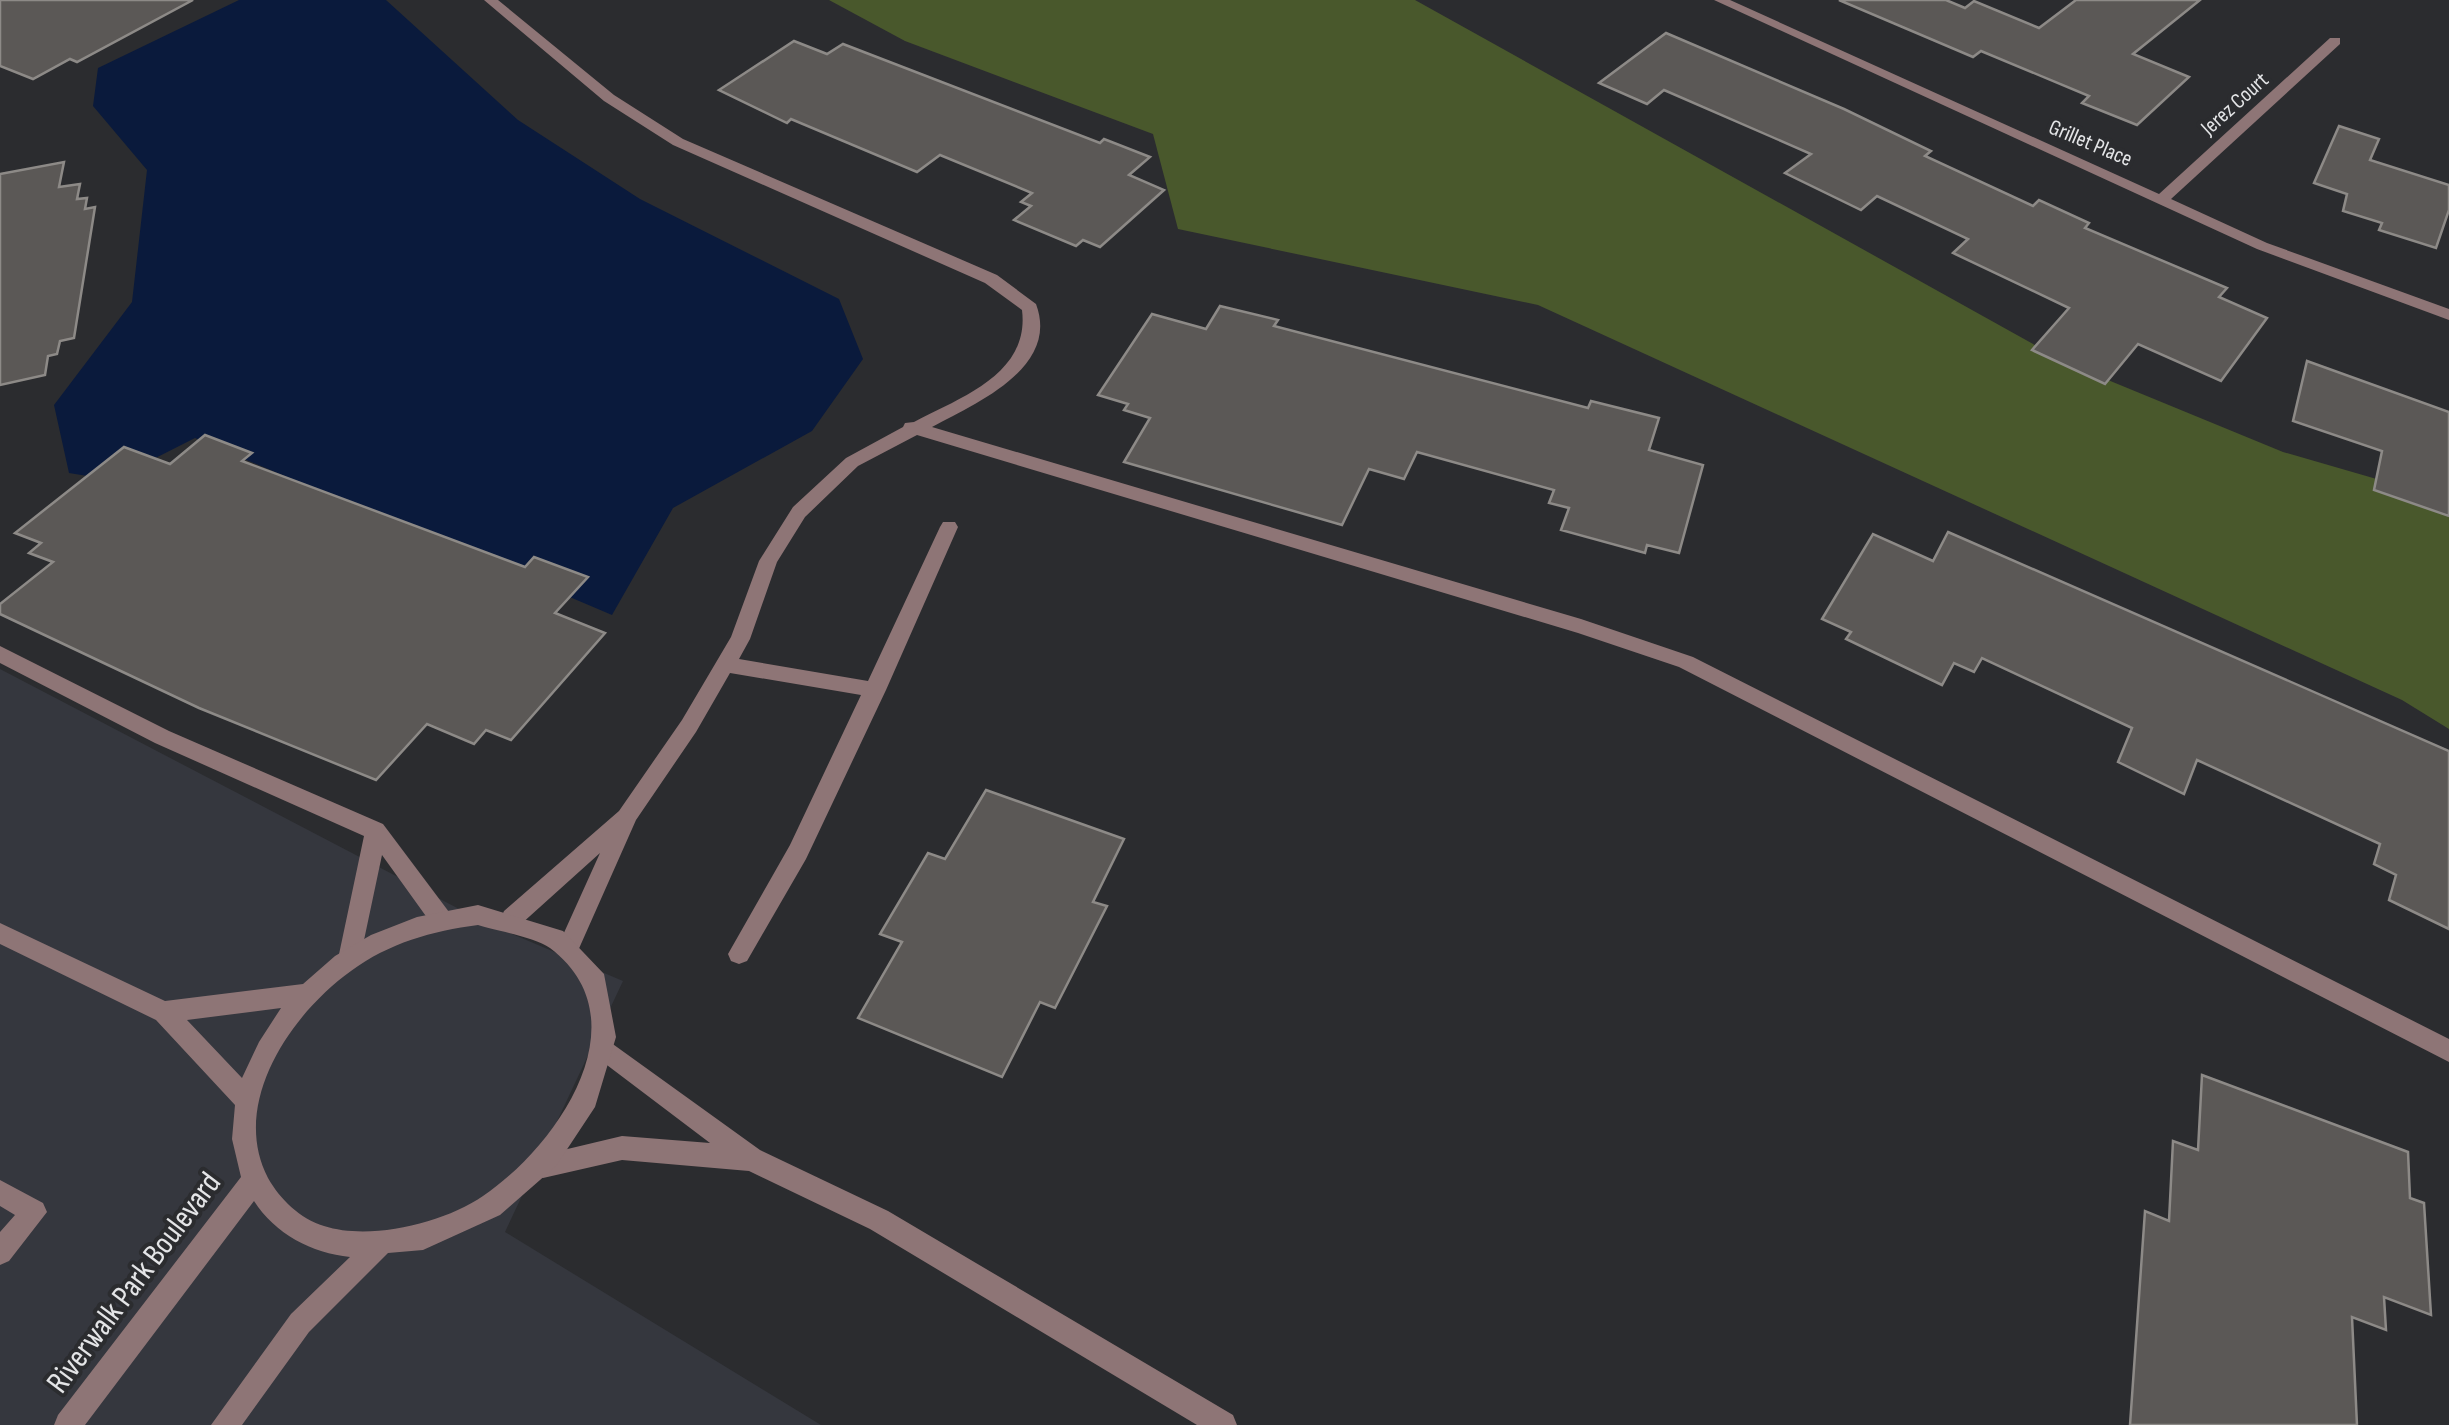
<svg xmlns="http://www.w3.org/2000/svg" width="2449" height="1425" viewBox="0 0 2449 1425" font-family="'Sofia Sans Condensed',sans-serif">
<rect width="100%" height="100%" fill="#2b2c2f"/>
<path fill="#35373e" d="M0 669 484 922 623 981 505 1232 821 1425H0Z"/>
<path fill="#49582c" d="M829 0H1415L2069 364 2283 452 2449 500V729L2402 700 1538 305 1178 229 1153 134 905 41Z"/>
<path fill="#0a1a3c" d="M239 0H386L518 120 640 199 839 299 863 359 812 431 673 508 612 615 195 438 112 480 69 473 54 405 132 302 147 170 93 106 98 68Z"/>
<g fill="#5b5856" stroke="#8d8a87" stroke-width="2.5">
<path d="M0 0H193L77 62 70 59 33 79 0 66Z"/>
<path d="M1839 0H1946L1965 8 1974 1 2039 28 2076 0H2200L2133 54 2189 77 2137 125 2082 103 2089 96 1981 51 1973 57Z"/>
<path d="M1666 33 1844 109 1931 151 1925 156 2033 206 2039 200 2089 223 2085 228 2227 288 2219 297 2267 318 2221 381 2138 344 2105 384 2032 350 2069 308 1953 253 1968 239 1877 196 1861 210 1785 173 1811 154 1664 90 1647 104 1599 83Z"/>
<path d="M794 41 827 54 843 44 1100 143 1104 139 1150 157 1129 175 1164 190 1100 247 1083 240 1076 246 1014 220 1031 206 1021 202 1032 193 940 155 917 172 791 119 787 123 719 90Z"/>
<path d="M2339 126 2379 139 2370 160 2449 185V210L2436 248 2379 230 2382 223 2343 211 2347 194 2314 183Z"/>
<path d="M64 162 59 187 80 184 77 199 87 198 85 209 95 207 74 338 60 341 57 354 48 356 45 375 0 385V174Z"/>
<path d="M1220 306 1278 320 1274 326 1588 408 1591 401 1659 418 1649 450 1703 465 1679 553 1647 545 1645 553 1561 530 1569 508 1549 503 1554 490 1417 452 1404 479 1369 469 1342 525 1124 462 1150 418 1124 410 1128 404 1098 395 1152 314 1206 329Z"/>
<path d="M2307 361 2449 412V516L2374 490 2382 451 2293 421Z"/>
<path d="M205 435 252 453 242 461 525 567 534 557 588 577 555 613 605 633 511 740 486 730 474 744 427 724 376 780 199 708 0 614V604L53 562 29 553 41 543 15 533 124 447 170 464Z"/>
<path d="M1948 532 2449 751V929L2389 900 2396 875 2374 864 2380 844 2197 760 2184 794 2118 762 2132 728 1982 658 1974 672 1954 663 1942 685 1846 639 1851 632 1822 619 1873 534 1933 561Z"/>
<path d="M986 790 1124 839 1093 902 1107 906 1055 1008 1040 1002 1002 1077 858 1018 902 942 880 934 928 853 945 859Z"/>
<path d="M2202 1075 2408 1152 2410 1198 2424 1203 2431 1315 2384 1297 2386 1330 2352 1317 2357 1425H2130L2145 1211 2169 1221 2173 1141 2198 1150Z"/>
</g>
<g fill="none" stroke-linecap="round" stroke-linejoin="round">
<g fill="#8e7576" fill-rule="evenodd">
<path d="M484 0H498L614 95 683 139 997 275 1036 304C1060 368 976 403 932 427L1581 619 1693 657 2449 1039V1062L1679 667 1578 633 917 435 858 466 805 517 777 562 750 639 739 659 868 681 940 527 943 522H955L958 527 886 690 806 859 747 961 739 964 731 961 728 954 790 845 861 695 730 673 696 732 636 820 577 953 569 956 561 953 558 946 600 853 520 925 512 928 504 925 501 918 504 911 619 811 682 720 731 637 759 561 793 507 846 458 903 427 905 423 914 422C961 397 1030 374 1022 310L985 283 673 145 604 101Z"/>
<path d="M0 646 169 731 383 824 449 912 452 919 449 926 441 929 433 926 382 855 360 959 357 966 349 969 341 966 338 959 364 836 155 743 0 663Z"/>
<path d="M603 1037 760 1150 888 1211 1233 1415 1237 1425H1197L870 1229 749 1171 622 1160 543 1178 534 1175 531 1166 534 1157 622 1136 710 1143 595 1056 591 1048 595 1040Z"/>
<path d="M0 1180 43 1203 47 1212 9 1261 0 1265V1232L15 1215 0 1206Z"/>
</g>
<g fill="#8e7576" fill-rule="evenodd">
<path d="M1714 0H1730L2159 194 2330 38H2340V44L2171 199 2267 243 2449 309V320L2257 249Z"/>
<path d="M478 905 563 931 604 974 616 1037 595 1107 556 1166 500 1215 423 1250 388 1253 309 1332 242 1425H211L291 1314 350 1257C312 1253 275 1234 254 1201L85 1425H54L58 1415 241 1177 232 1139 235 1105 156 1020 0 944V923L165 1001 303 984 335 956 371 935 417 917ZM478 925C497 931 535 937 550 948 645 1020 557 1146 483 1196 444 1223 370 1241 324 1226 300 1219 280 1199 268 1178 229 1103 292 1013 351 971 389 943 432 931 478 925ZM281 1008 259 1042 242 1078 187 1020Z"/>
</g>
</g>
<g text-anchor="middle" stroke-width="8" stroke-linejoin="round" paint-order="stroke">
<g font-size="22" fill="#e4e5e7" stroke="#2b2c2f">
<text transform="translate(2234 103) rotate(-42)" y="8">Jerez Court</text>
<text transform="translate(2091 142) rotate(23)" y="8">Grillet Place</text>
</g>
<g font-size="32" fill="#e4e5e7" stroke="#2b2c2f">
<text transform="translate(133 1282) rotate(-53)" y="11">Riverwalk Park Boulevard</text>
</g>
</g>
</svg>
